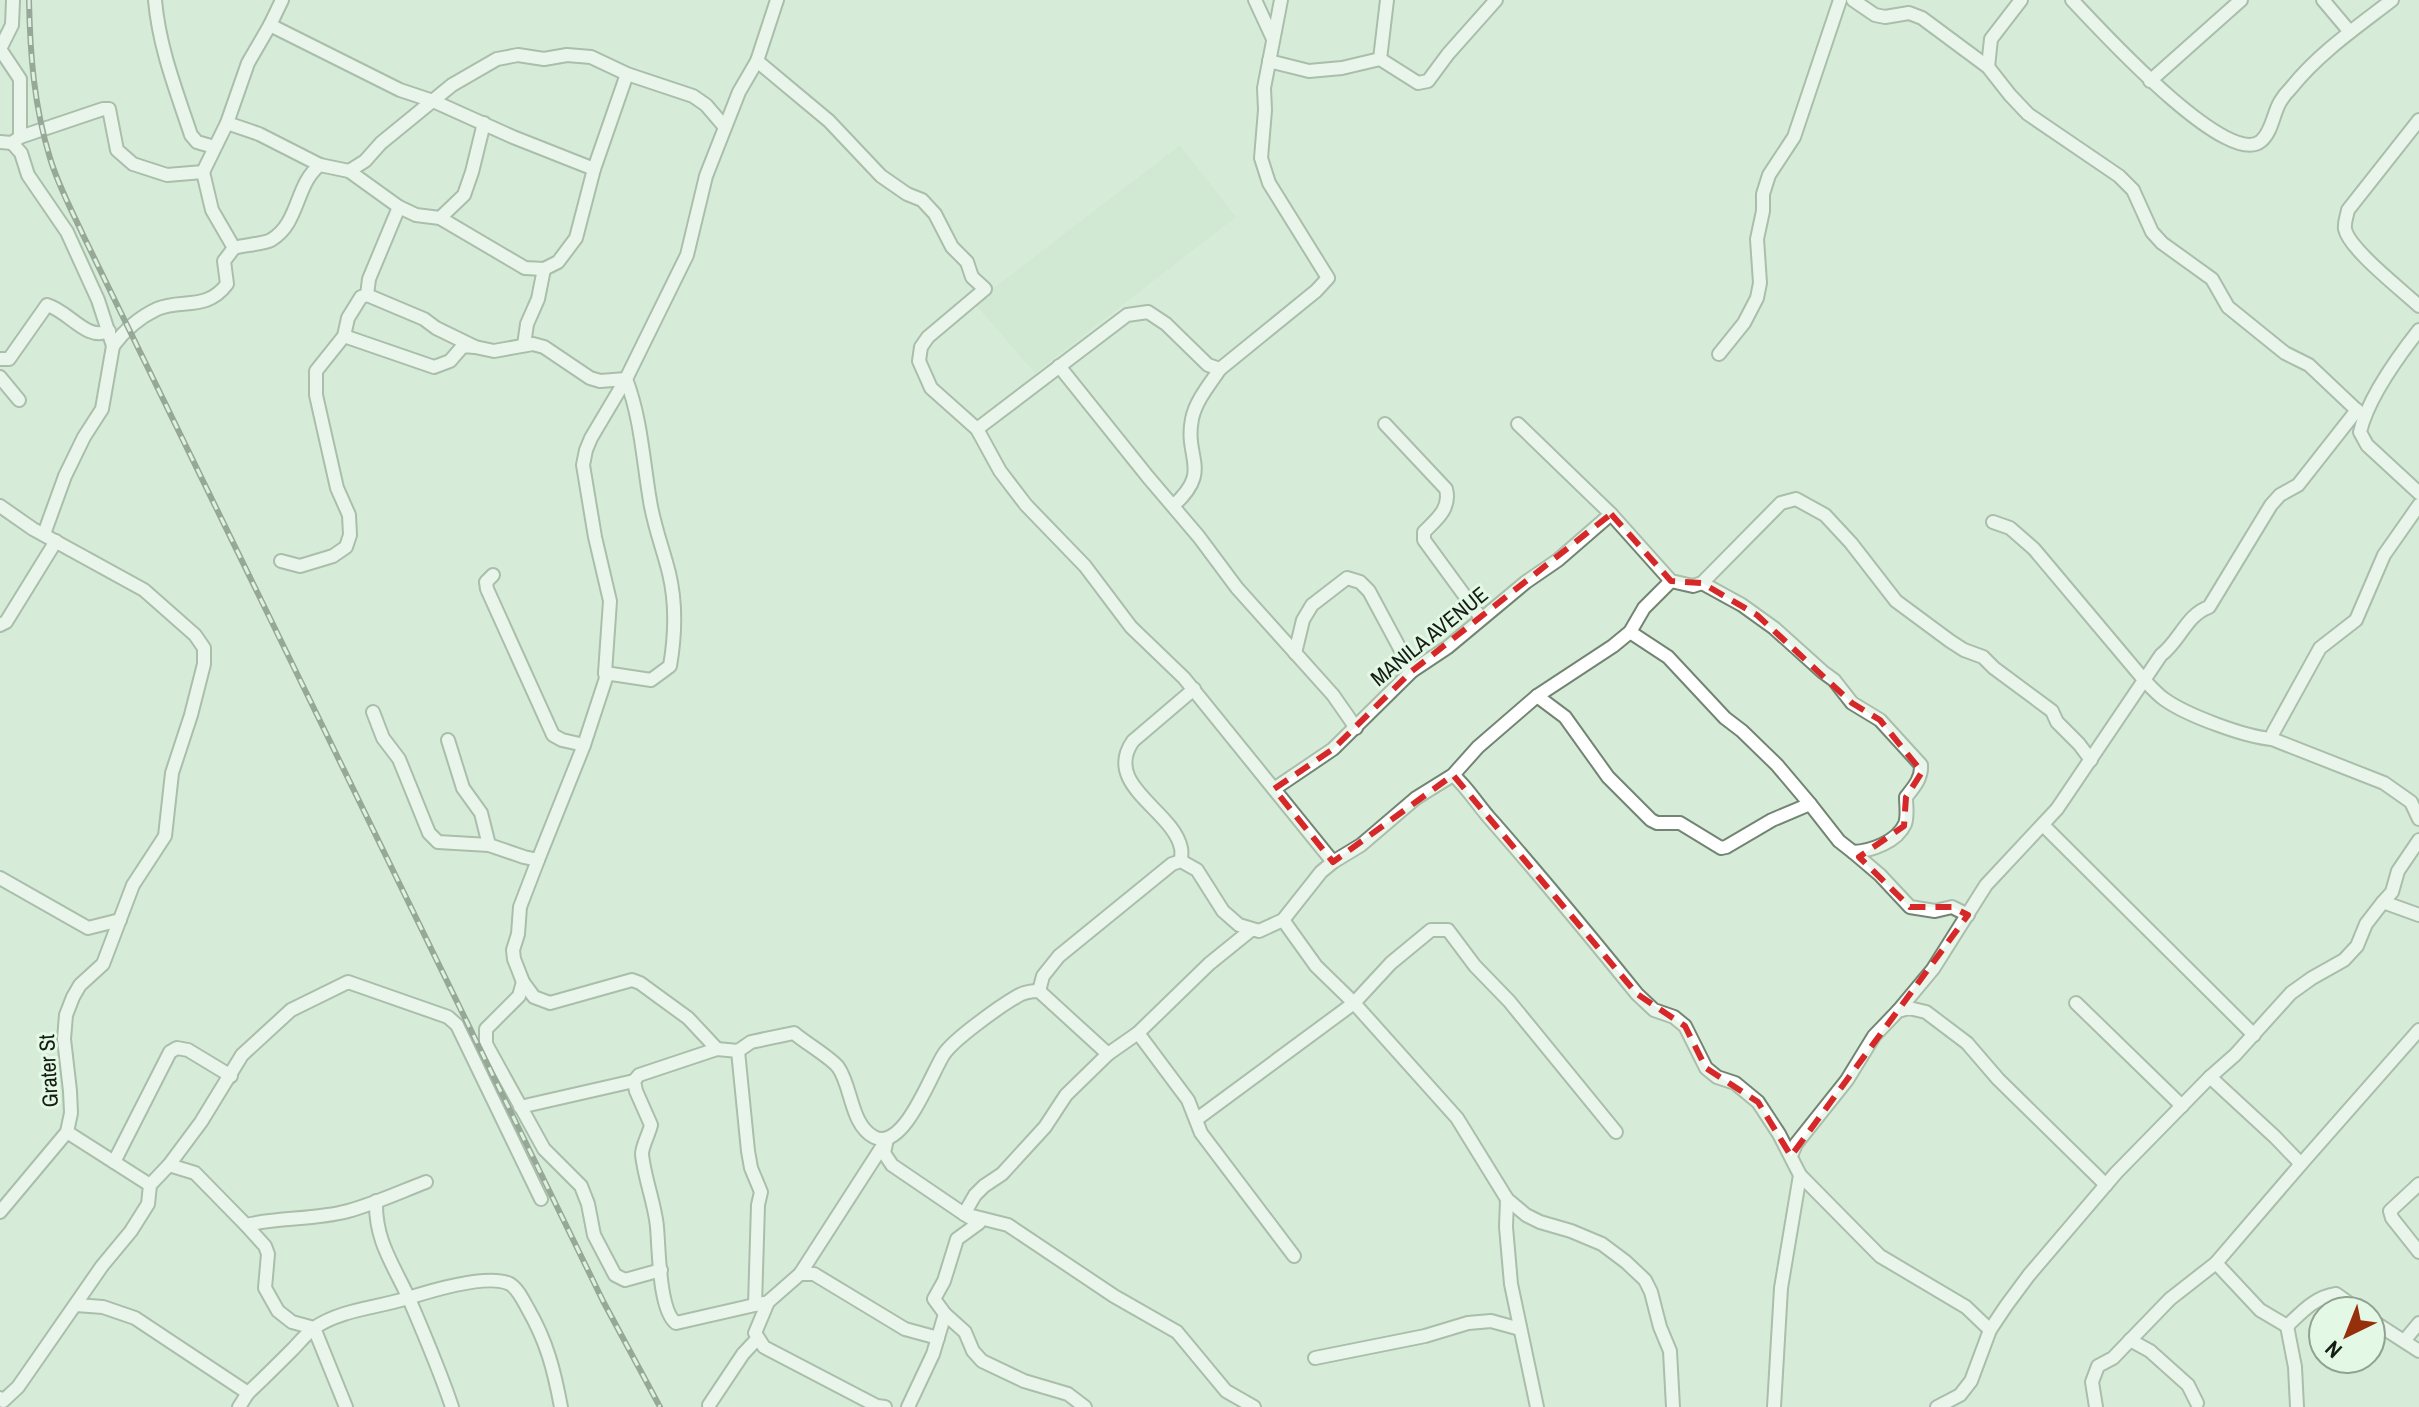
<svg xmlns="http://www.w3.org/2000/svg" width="2419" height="1407" viewBox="0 0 2419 1407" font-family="'Archivo Narrow',sans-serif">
<rect width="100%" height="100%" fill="#d7ecd8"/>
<path fill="#c9e4ca" d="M1180 145 1236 217 1035 373 974 303Z"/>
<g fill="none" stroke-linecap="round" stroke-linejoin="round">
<g stroke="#728573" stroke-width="16">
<g id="minor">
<path d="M155 0C159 47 176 90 191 135L197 142 214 147"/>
<path d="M1255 0 1273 39"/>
<path d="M1853 0 1875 15 1885 17 1909 13 1922 18 1988 67 2010 95 2028 114 2119 176 2133 190 2152 232 2162 243 2212 279 2228 307 2285 353 2309 365 2364 417"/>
<path d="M2072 0C2096 25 2227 170 2261 141 2272 132 2273 114 2280 102 2283 97 2287 92 2291 88 2319 53 2357 27 2392 0"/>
<path d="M2323 0 2350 32"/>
<path d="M270 25 282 0"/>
<path d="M0 49 20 79V137"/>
<path d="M0 49 12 25 13 0"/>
<path d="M1380 59 1387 0"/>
<path d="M757 61 829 121 881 176 907 194 922 200 935 214 952 247 967 262 972 277 985 289 928 337 921 347 919 361 931 388 977 429 1000 471 1026 505 1085 566 1131 627 1184 678 1333 862"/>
<path d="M1269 61 1309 71 1342 68 1380 59 1418 83 1428 81 1448 54 1496 0"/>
<path d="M1988 67 1991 39 2021 0"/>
<path d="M2150 81 2241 0"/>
<path d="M2419 120 2348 210C2347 216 2344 222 2345 229 2349 249 2402 290 2419 306"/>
<path d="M227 123 259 134 320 165"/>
<path d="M0 142 12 143 20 137 103 109H109L117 150 133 164 167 175 203 172 227 123 248 63 270 25 400 90 433 101 513 137 594 169"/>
<path d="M12 143 21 153 28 175 67 232 98 300 113 346 102 409 84 437 65 476 44 534"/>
<path d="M349 171 365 161 381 143 452 85 497 59 518 55 544 59 567 55 591 57 627 74 693 96 706 105 724 126"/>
<path d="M203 172 212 210 234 248"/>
<path d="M440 218 464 195 472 172 484 123"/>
<path d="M367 295 424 319 436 328 475 347 494 351 533 344 544 347 590 378 600 381 626 379"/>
<path d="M2419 330C2397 358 2368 398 2360 432L2367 445 2419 493"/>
<path d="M344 336 434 367 450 361 463 346 475 347"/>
<path d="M524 345 527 324 538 299 544 269"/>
<path d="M113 346C124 331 140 317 157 309 181 298 206 312 227 284L224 261 234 248C243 245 264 244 271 240 300 223 295 184 320 165L349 171 399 207 416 215 440 218 525 268 544 269 558 262 576 238 594 169 627 74"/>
<path d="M1719 354 1744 323 1757 298 1760 283 1757 239 1763 211V194L1769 175 1794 137 1840 0"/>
<path d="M0 359H9L47 305C69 311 87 342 109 331"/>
<path d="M1059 366 1148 477 1199 537 1237 588 1333 695 1356 728"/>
<path d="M0 377 19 400"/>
<path d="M1385 424 1446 489C1451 508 1437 519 1424 532V540L1481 618"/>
<path d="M1518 424 1611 514 1671 581 1693 586 1702 583 1781 503 1796 499 1825 515 1851 543 1896 601 1950 641 1964 650 1983 657 1994 668 2052 711 2057 722 2079 744 2091 760"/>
<path d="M977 429 1127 315 1148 312 1166 324 1208 365 1220 369 1316 291 1328 278 1269 183 1261 158 1265 110 1264 88 1281 0"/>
<path d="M0 506 33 529 144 590 195 635 204 648V664L191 715 172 773 165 836 133 885 103 964 80 985 73 997 66 1015 64 1039 70 1091 71 1113 67 1132 0 1212"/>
<path d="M1173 506C1213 470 1184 459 1192 419 1196 400 1210 384 1220 369"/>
<path d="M1993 522 2010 528 2034 549 2145 681C2151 687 2157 694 2164 699 2186 715 2245 737 2272 739L2384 783 2411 802 2419 819"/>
<path d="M281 561 300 566 333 556 346 547 350 535 349 515 337 488 316 395V371L344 336 348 318 361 297 367 295 369 279 399 207"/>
<path d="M493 575 486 582 487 589 553 735 562 740 584 745"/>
<path d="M0 625 6 622 56 541"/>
<path d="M1630 632 1668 657 1725 718 1742 731 1777 765 1810 804"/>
<path d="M1295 653 1303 620 1312 605 1347 578 1360 582 1369 591 1412 671"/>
<path d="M605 673 610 601 595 537 583 465 586 450 591 438 626 379"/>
<path d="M1537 696 1565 717 1608 777 1651 820 1657 823H1680L1721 848 1726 847 1772 820 1810 804 1839 841 1853 852C1871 851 1897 842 1905 824 1908 816 1906 806 1906 797 1914 787 1922 778 1921 765L1880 720 1852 703 1834 680 1823 672 1774 628 1742 605 1702 583"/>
<path d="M373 712 383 738 399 759 429 833 438 842 489 845 524 857 538 860 584 745 606 678 605 673 651 680 670 666C675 637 676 602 669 573 663 549 654 526 650 501 643 460 641 418 626 379L687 255 706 176 739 92 757 61 777 0"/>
<path d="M2272 739 2273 733 2320 648 2356 620 2384 555 2419 505"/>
<path d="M448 740 463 788 481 813 489 845"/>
<path d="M1453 775C1469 789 1478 806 1493 822 1542 878 1590 936 1637 994L1654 1010 1674 1017 1685 1026 1706 1068 1717 1077 1735 1083 1758 1102 1779 1134 1800 1175 1781 1288 1774 1407"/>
<path d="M1274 789 1333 749 1412 671 1448 647 1526 582 1558 560 1611 514"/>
<path d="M2044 826 2254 1035"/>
<path d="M1853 852 1880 875 1910 907 1935 911 1952 907 1968 915"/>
<path d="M538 860 520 907 518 934 513 950 514 959 523 982 534 997 550 1003 632 980 640 983 688 1018 717 1049"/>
<path d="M1181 861C1181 856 1182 852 1181 848 1173 810 1102 785 1133 741L1194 689"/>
<path d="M0 878 88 928 120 920"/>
<path d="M2383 902 2392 892 2398 871 2419 840"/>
<path d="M1283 920 1316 966 1354 1003 1457 1118 1507 1199 1526 1215 1540 1222 1571 1231 1602 1244 1626 1262 1645 1280 1651 1292 1660 1327 1670 1351 1673 1407"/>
<path d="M523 982 519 996 486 1029V1044L544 1149 581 1186 588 1204 594 1235 615 1275 625 1280 661 1270"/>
<path d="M1039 991 1043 976 1059 956 1172 864 1181 861 1197 870 1223 911 1239 925 1259 931 1283 920 1321 872 1333 862 1361 845 1416 798 1453 775 1478 747 1537 696 1613 646 1630 632 1644 608 1671 581"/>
<path d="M2076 1003 2182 1106"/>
<path d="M1898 1011 1933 969 1986 885 2057 809 2161 655C2180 641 2186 615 2209 607L2271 505 2280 495 2298 485 2357 410"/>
<path d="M1138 1033 1188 1100 1201 1133 1294 1256"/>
<path d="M738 1051 748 1151 751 1168 761 1192 758 1205 755 1305"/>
<path d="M520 1107 634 1081"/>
<path d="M1197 1119 1354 1003 1391 963 1431 930H1448L1475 966 1509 1001 1616 1132"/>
<path d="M67 1132 150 1185"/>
<path d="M1791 1156 1796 1144 1847 1080 1874 1036 1898 1011 1909 1008 1926 1012 1967 1043 1998 1079 2106 1185"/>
<path d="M114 1162 170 1052 177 1048 188 1050 231 1076"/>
<path d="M2301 1164 2419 1030"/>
<path d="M169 1165 195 1173 246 1225C279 1217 315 1220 348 1211 374 1204 400 1192 426 1182"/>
<path d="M1800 1175 1880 1256 1966 1307 1990 1330"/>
<path d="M2419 1184 2390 1211 2392 1218 2419 1252"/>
<path d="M1507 1199 1506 1227 1511 1284 1537 1407"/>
<path d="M376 1201C375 1242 394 1265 410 1301 425 1336 440 1371 452 1407"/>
<path d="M246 1225 265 1246 268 1254 265 1288 278 1311 292 1322 314 1328"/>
<path d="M2216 1263 2260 1310 2287 1326"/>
<path d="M800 1274 887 1139 884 1153 892 1165 964 1214 1008 1225 1114 1296 1177 1332 1226 1391 1254 1407"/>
<path d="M768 1302 755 1333 764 1347 877 1406 885 1407"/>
<path d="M76 1305 103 1307 135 1318 248 1393 239 1407"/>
<path d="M2371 1320 2419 1351"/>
<path d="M2287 1326C2302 1312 2315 1297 2336 1294L2360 1311"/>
<path d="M2287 1326 2295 1367 2297 1407"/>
<path d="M314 1328 346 1407"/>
<path d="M938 1338 905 1329 814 1274H800L768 1302 676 1323C659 1311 659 1249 657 1227 655 1204 644 1177 642 1154 642 1146 649 1134 651 1125L636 1091 634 1081 639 1075 717 1049 738 1051 751 1042 794 1033C804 1042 830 1057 838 1067 852 1086 850 1124 874 1137 904 1153 932 1071 944 1054 954 1039 999 1007 1016 997 1023 992 1030 991 1039 991L1108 1054"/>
<path d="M2130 1340 2150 1351 2188 1385 2197 1403"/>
<path d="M2404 1341 2419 1323"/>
<path d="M1315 1358 1425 1336 1468 1323 1491 1321 1520 1329"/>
<path d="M248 1393C263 1379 278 1364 292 1350 299 1343 306 1334 314 1328 342 1309 377 1308 408 1298 430 1291 488 1273 510 1284 518 1289 523 1300 528 1309 547 1342 554 1370 561 1407"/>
<path d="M0 1398 3 1401 18 1387 102 1266 131 1231 148 1204 150 1185 169 1165 201 1122 242 1055 291 1010 348 982 448 1017 457 1025 541 1199"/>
<path d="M709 1405 743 1354 757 1339"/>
<path d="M908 1407 933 1354 945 1314"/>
<path d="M1085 1407 1068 1394 1024 1381 982 1361 973 1351 965 1332 945 1314 934 1299 944 1281 957 1239 979 1223 964 1214 975 1195 984 1186 1002 1174 1045 1127 1066 1095 1108 1054 1138 1033 1209 964 1251 930"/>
<path d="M1937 1407 1960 1395 1971 1381 1990 1330 2006 1306 2029 1275 2116 1173 2210 1077 2235 1055 2291 993 2312 978 2344 960 2357 946 2366 924 2383 902 2419 915"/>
<path d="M2096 1407 2092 1382 2098 1366 2113 1358 2170 1299 2216 1263 2301 1164 2275 1137 2210 1077"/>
</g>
</g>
<use href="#minor" stroke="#fff" stroke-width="12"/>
<g stroke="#4a544a" stroke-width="6">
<path id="rail" d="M29 0C30 54 34 106 50 158 58 185 72 211 84 237L603 1301 660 1407"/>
</g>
<use href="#rail" stroke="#e4f9e5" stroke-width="3" stroke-dasharray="9" stroke-linecap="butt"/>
</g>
<path d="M0 0H2419V1407H0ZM1611 514 1671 581 1702 583 1757 615 1852 703 1880 720 1922 772 1906 797 1904 826 1859 857 1910 907H1952L1968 915 1791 1156 1758 1102 1706 1068 1685 1026 1637 994 1453 775 1333 862 1274 789 1333 749 1412 671Z" fill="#d7ecd8" fill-opacity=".55" fill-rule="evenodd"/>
<path fill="none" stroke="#d62828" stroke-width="6" stroke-dasharray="16 10" stroke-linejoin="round" d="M1611 514 1671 581 1702 583 1757 615 1852 703 1880 720 1922 772 1906 797 1904 826 1859 857 1910 907H1952L1968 915 1791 1156 1758 1102 1706 1068 1685 1026 1637 994 1453 775 1333 862 1274 789 1333 749 1412 671Z"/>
<g text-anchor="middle" stroke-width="6" stroke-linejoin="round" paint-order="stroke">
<g font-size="22" fill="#151c15" stroke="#e4f9e5">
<text transform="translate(1429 636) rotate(-39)" y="8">MANILA AVENUE</text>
<text transform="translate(48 1071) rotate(-93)" y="8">Grater St</text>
</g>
</g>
<g transform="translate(2347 1335) rotate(223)"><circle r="38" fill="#e4f9e5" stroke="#91a192" stroke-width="2"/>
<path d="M0-6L14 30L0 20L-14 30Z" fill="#962f0b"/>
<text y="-12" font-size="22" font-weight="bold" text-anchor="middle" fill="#151c15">N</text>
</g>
</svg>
